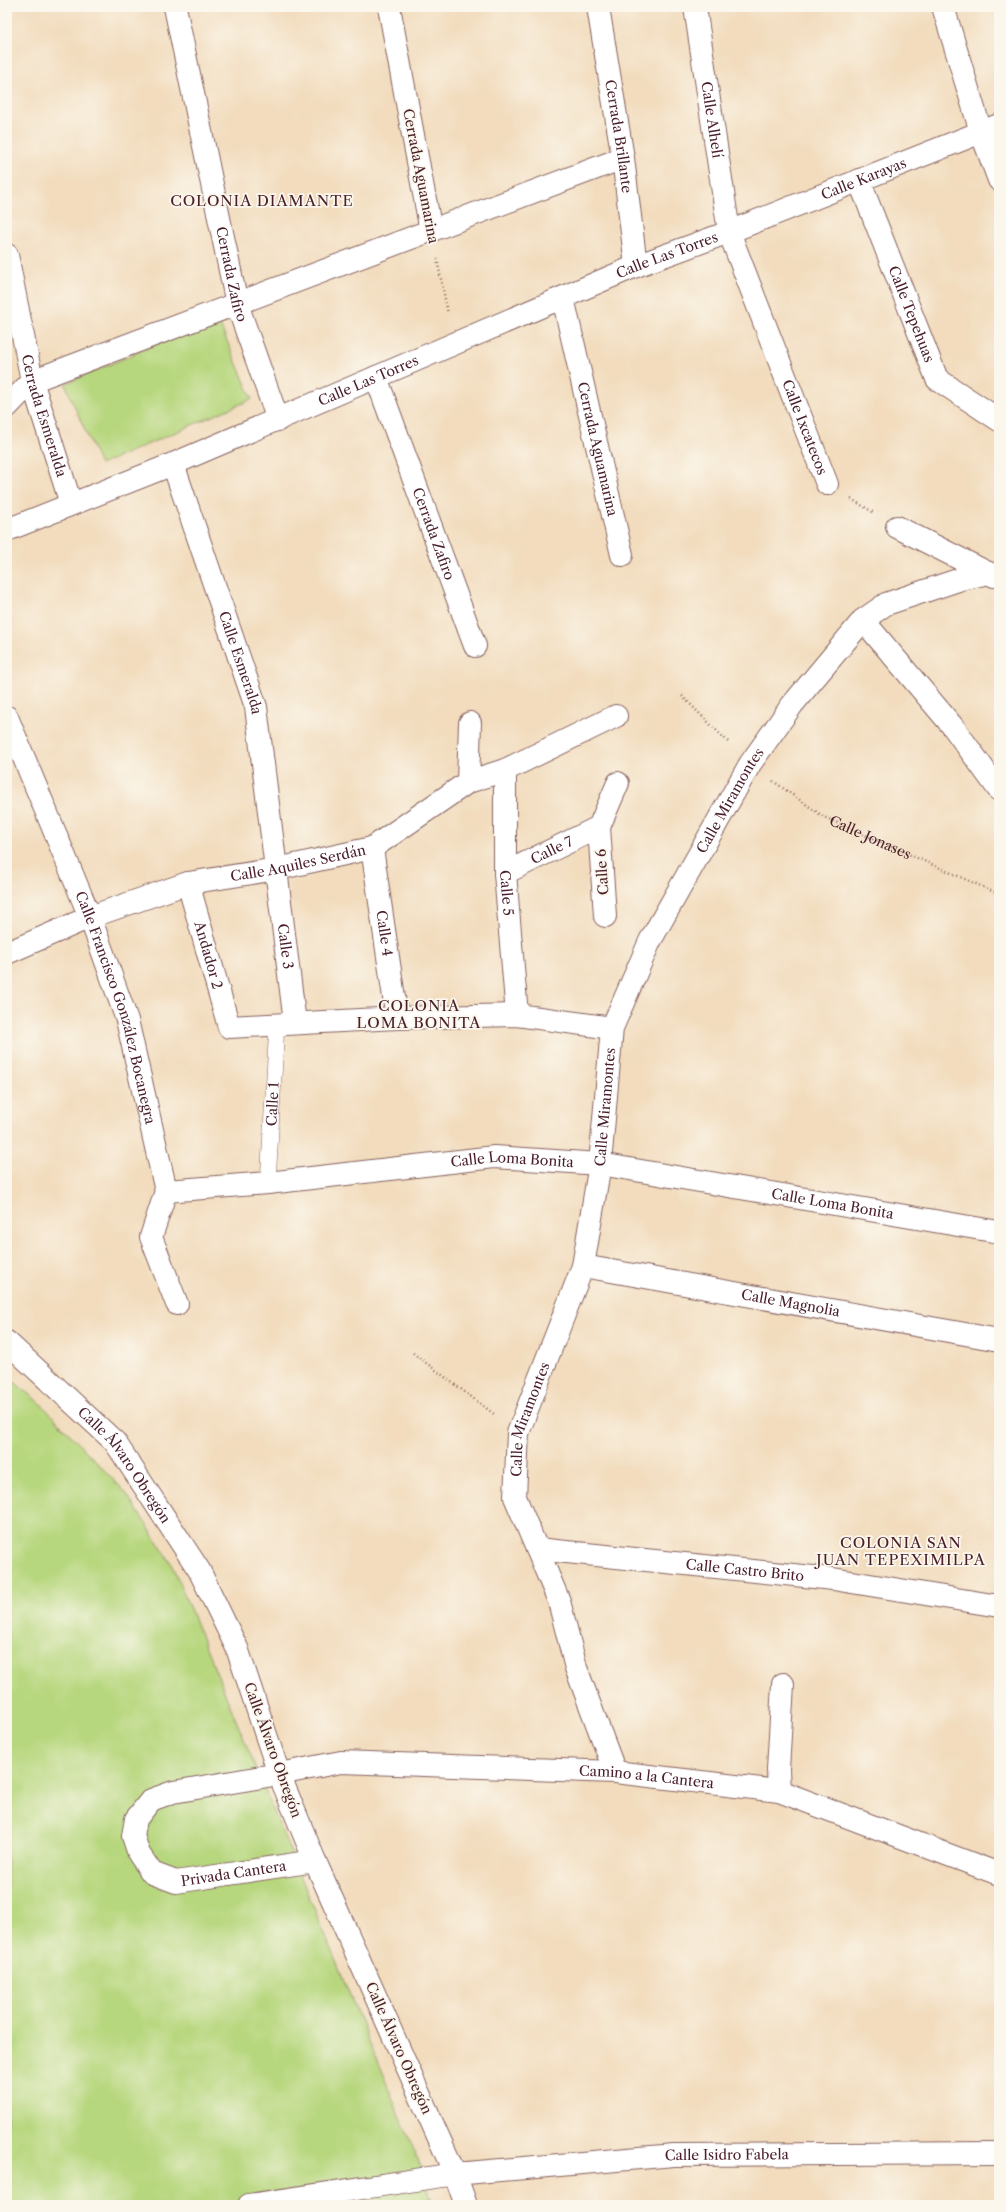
<svg xmlns="http://www.w3.org/2000/svg" width="1006" height="2212" viewBox="0 0 1006 2212" font-family="'Libre Caslon Text',serif">
<rect width="100%" height="100%" fill="#fbf7ec"/>
<filter id="ink" filterUnits="userSpaceOnUse"><feTurbulence type="fractalNoise" baseFrequency=".025" numOctaves="2"/><feDisplacementMap in="SourceGraphic" scale="8" xChannelSelector="R" yChannelSelector="G"/><feConvolveMatrix kernelMatrix="1 2 1 2 8 2 1 2 1" color-interpolation-filters="sRGB"/></filter>
<filter id="wash" filterUnits="userSpaceOnUse"><feTurbulence type="fractalNoise" baseFrequency=".012" numOctaves="4" result="noise"/><feDisplacementMap in="SourceGraphic" scale="16" xChannelSelector="R" yChannelSelector="G"/><feGaussianBlur stdDeviation="0.9" result="paint"/><feColorMatrix in="noise" values="0 0 0 0 0 0 0 0 0 0 0 0 0 0 0 0 0 1.4 0 .05"/><feComposite in="paint" operator="in"/></filter>
<g filter="url(#wash)">
<rect width="100%" height="100%" fill="#f2dcbd"/>
<g fill="#b7d77e" stroke="#807b54">
<path d="M217 318 252 399 100 465 65 384Z"/>
<path d="M7 1376 42 1405 126 1493 171 1563 419 2162 433 2205H7Z"/>
</g>
</g>
<g filter="url(#ink)">
<g fill="none" stroke-linecap="round" stroke-linejoin="round">
<g stroke="#85615e" stroke-width="16">
<g id="lane">
<path id="s2" d="M268 1183 277 1024"/>
</g>
</g>
<g stroke="#85615e" stroke-width="24">
<g id="street">
<path id="s3" d="M175 7 237 304 278 420"/>
<path d="M389 7 431 231"/>
<path id="s4" d="M598 7 623 158 636 266"/>
<path id="s5" d="M695 7 729 232 827 484"/>
<path d="M944 10 981 132 999 180"/>
<path id="s6" d="M859 180 937 379 999 420"/>
<path id="s7" d="M7 255 32 381 71 504"/>
<path id="s8" d="M563 298 622 555"/>
<path id="s9" d="M376 377 475 646"/>
<path d="M7 407 32 381 623 158"/>
<path id="s10" d="M173 464 256 707 295 1023"/>
<path d="M897 527 994 576"/>
<path id="s11" d="M7 530 173 464 636 266 729 232 999 125"/>
<path d="M863 620 954 728 999 790"/>
<path id="s12" d="M7 717 90 917 127 1020 166 1191 151 1237 177 1304"/>
<path id="s13" d="M505 770V873L517 1015"/>
<path d="M468 782 470 723"/>
<path id="s14" d="M372 848 397 1018"/>
<path id="s15" d="M505 873 599 827"/>
<path id="s16" d="M188 883 229 1027 397 1018 517 1015 612 1028"/>
<path d="M605 916 599 827 618 783"/>
<path id="s17" d="M7 953 90 917 188 883 277 869 372 848 468 782 505 770 616 716"/>
<path id="s18" d="M166 1191 268 1183 494 1157 600 1164 999 1232"/>
<path id="s19" d="M583 1266 999 1340"/>
<path id="s20" d="M7 1342 115 1442 199 1570 237 1648 279 1774 173 1792 151 1800 136 1819 133 1836 139 1854 152 1873 176 1882 315 1861"/>
<path id="s21" d="M537 1549 833 1579 999 1606"/>
<path id="s22" d="M615 1772 576 1668 559 1601 515 1497 518 1433 583 1266 600 1164 612 1028 650 941 750 764 792 705 863 620 886 604 961 579 989 573"/>
<path d="M779 1791 778 1769 783 1684"/>
<path id="s23" d="M249 2205 455 2174 674 2155 999 2153"/>
</g>
</g>
<g stroke="#85615e" stroke-width="24">
<g id="secondary">
<path id="s24" d="M466 2205 455 2174 315 1861 279 1774 341 1762 615 1772 779 1791 999 1874"/>
</g>
</g>
<g stroke="#85615e" stroke-width="2.5" stroke-dasharray="1 3" stroke-linecap="butt">
<path d="M437 259 448 314"/>
<path d="M851 499 873 512"/>
<path d="M682 696 730 744"/>
<path id="s1" d="M773 781 824 817 999 894"/>
<path d="M413 1353 494 1414"/>
</g>
<use href="#lane" stroke="#fff" stroke-width="15"/>
<use href="#street" stroke="#fff" stroke-width="22"/>
<use href="#secondary" stroke="#fff" stroke-width="22"/>
</g>
</g>
<g text-anchor="middle" stroke-width="3.5" stroke-linejoin="round" paint-order="stroke">
<g font-size="14" fill="#4a1f2b" stroke="#fbf7ec">
<text dy="5" stroke="none"><textPath href="#s5" startOffset="114">Calle Alhelí</textPath></text>
<text dy="5" stroke="none"><textPath href="#s4" startOffset="131">Cerrada Brillante</textPath></text>
<text transform="translate(421 176) rotate(79)" y="5">Cerrada Aguamarina</text>
<text dy="5" stroke="none"><textPath href="#s11" startOffset="926">Calle Karayas</textPath></text>
<text dy="5" stroke="none"><textPath href="#s11" startOffset="715">Calle Las Torres</textPath></text>
<text dy="5" stroke="none"><textPath href="#s3" startOffset="273">Cerrada Zafiro</textPath></text>
<text dy="5" stroke="none"><textPath href="#s6" startOffset="144">Calle Tepehuas</textPath></text>
<text dy="5" stroke="none"><textPath href="#s11" startOffset="391">Calle Las Torres</textPath></text>
<text dy="5" stroke="none"><textPath href="#s7" startOffset="165">Cerrada Esmeralda</textPath></text>
<text dy="5" stroke="none"><textPath href="#s5" startOffset="437">Calle Ixcatecos</textPath></text>
<text dy="5" stroke="none"><textPath href="#s8" startOffset="155">Cerrada Aguamarina</textPath></text>
<text dy="5" stroke="none"><textPath href="#s9" startOffset="167">Cerrada Zafiro</textPath></text>
<text dy="5" stroke="none"><textPath href="#s10" startOffset="210">Calle Esmeralda</textPath></text>
<text dy="5" stroke="none"><textPath href="#s22" startOffset="1033">Calle Miramontes</textPath></text>
<text dy="5" stroke="none"><textPath href="#s1" startOffset="113">Calle Jonases</textPath></text>
<text dy="5" stroke="none"><textPath href="#s15" startOffset="52">Calle 7</textPath></text>
<text dy="5" stroke="none"><textPath href="#s17" startOffset="306">Calle Aquiles Serdán</textPath></text>
<text transform="translate(602 872) rotate(-94)" y="5">Calle 6</text>
<text dy="5" stroke="none"><textPath href="#s13" startOffset="123">Calle 5</textPath></text>
<text dy="5" stroke="none"><textPath href="#s14" startOffset="86">Calle 4</textPath></text>
<text dy="5" stroke="none"><textPath href="#s10" startOffset="498">Calle 3</textPath></text>
<text dy="5" stroke="none"><textPath href="#s16" startOffset="75">Andador 2</textPath></text>
<text dy="5" stroke="none"><textPath href="#s12" startOffset="311">Calle Francisco González Bocanegra</textPath></text>
<text dy="5" stroke="none"><textPath href="#s2" startOffset="79">Calle 1</textPath></text>
<text dy="5" stroke="none"><textPath href="#s22" startOffset="697">Calle Miramontes</textPath></text>
<text dy="5" stroke="none"><textPath href="#s18" startOffset="348">Calle Loma Bonita</textPath></text>
<text dy="5" stroke="none"><textPath href="#s18" startOffset="672">Calle Loma Bonita</textPath></text>
<text dy="5" stroke="none"><textPath href="#s19" startOffset="211">Calle Magnolia</textPath></text>
<text dy="5" stroke="none"><textPath href="#s22" startOffset="373">Calle Miramontes</textPath></text>
<text dy="5" stroke="none"><textPath href="#s20" startOffset="171">Calle Álvaro Obregón</textPath></text>
<text dy="5" stroke="none"><textPath href="#s21" startOffset="209">Calle Castro Brito</textPath></text>
<text transform="translate(273 1750) rotate(70)" y="5">Calle Álvaro Obregón</text>
<text dy="5" stroke="none"><textPath href="#s24" startOffset="839">Camino a la Cantera</textPath></text>
<text dy="5" stroke="none"><textPath href="#s20" startOffset="818">Privada Cantera</textPath></text>
<text transform="translate(399 2048) rotate(66)" y="5">Calle Álvaro Obregón</text>
<text dy="5" stroke="none"><textPath href="#s23" startOffset="481">Calle Isidro Fabela</textPath></text>
</g>
<g font-size="15" letter-spacing="1" fill="#4a1f2b" stroke="#fbf7ec">
<text x="262" y="206">COLONIA DIAMANTE</text>
<text x="419" y="1011">COLONIA<tspan x="419" dy="17">LOMA BONITA</tspan></text>
<text x="901" y="1548">COLONIA SAN<tspan x="901" dy="17">JUAN TEPEXIMILPA</tspan></text>
</g>
</g>
<rect width="1006" height="2212" fill="none" stroke="#fbf7ec" stroke-width="24"/>
</svg>
